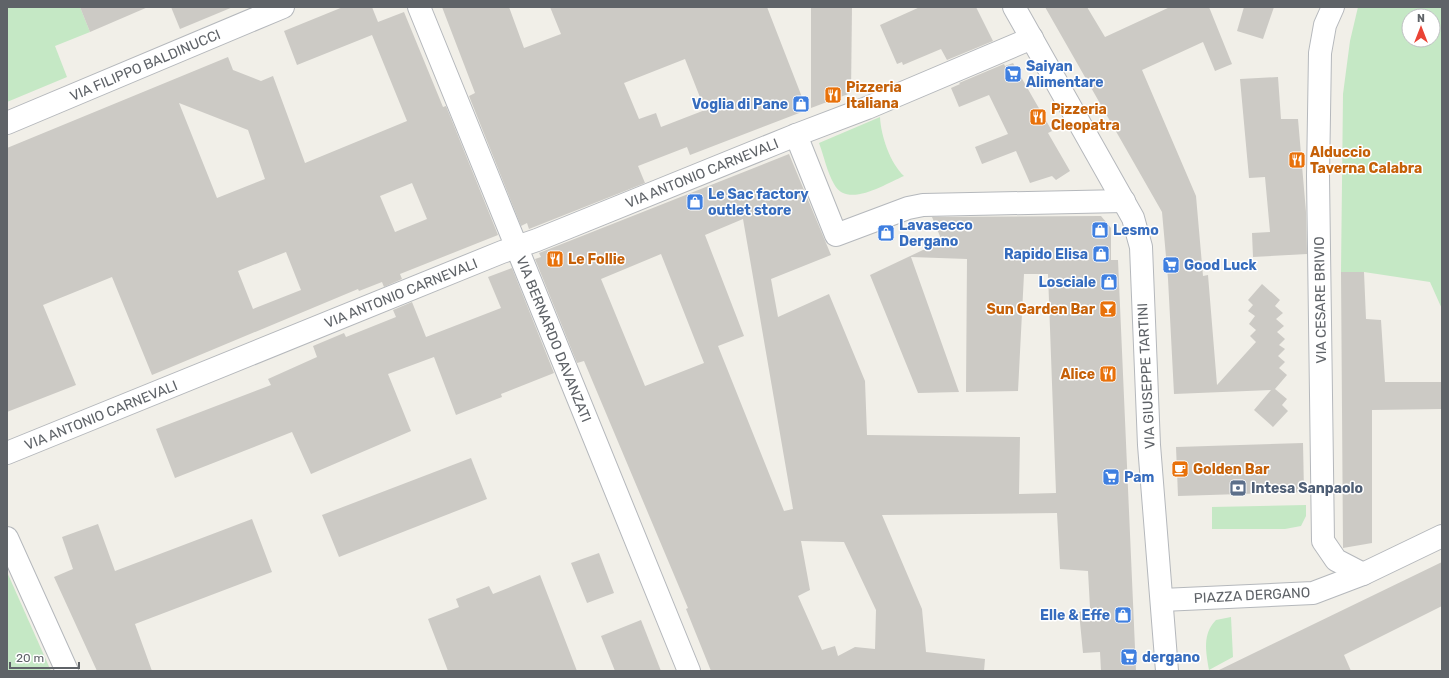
<svg xmlns="http://www.w3.org/2000/svg" width="1449" height="678" viewBox="0 0 1449 678" font-family="Rubik,sans-serif">
<rect width="100%" height="100%" fill="#f1efe8"/>
<g fill="#c5e8c5" fill-rule="evenodd">
<path d="M7 7H80L90 32 55 46 67 77 7 102Z"/>
<path d="M1358 7H1442V309L1430 282 1364 272H1341L1343 94 1350 41ZM1409 16H1433V40H1409Z"/>
<path d="M880 117C881 136 890 163 904 176 885 184 847 209 834 184 827 172 824 156 819 143Z"/>
<path d="M1306 505V516L1301 526 1285 529H1212V507Z"/>
<path d="M7 572 51 671H7Z"/>
<path d="M1231 617 1233 657 1209 670C1206 652 1202 634 1216 620Z"/>
</g>
<g fill="#cccac5" fill-rule="evenodd">
<path d="M80 7H148L90 32Z"/>
<path d="M171 7H233L180 29Z"/>
<path d="M343 7H372L378 22 404 12 443 107 446 106 498 235 400 274 402 279 384 287 382 282 359 291 358 289 152 375 112 277 43 305 76 385 7 412V148L228 57 233 70 261 81 273 76 305 163 407 121 372 35 297 65 284 31ZM179 103 248 130 265 179 217 198ZM412 183 427 219 395 232 380 196ZM286 252 301 290 253 309 238 271Z"/>
<path d="M442 7H509L524 48 561 34 550 7H767L807 110 690 155 687 147 638 166 645 183 529 229 527 223 521 226 469 96 475 93ZM685 59 705 110 661 127 656 113 639 119 624 83Z"/>
<path d="M811 7H852L851 93 811 108Z"/>
<path d="M920 7H976L993 41 947 60 941 49 903 65 902 62 897 64 880 25Z"/>
<path d="M1045 7H1087L1105 37 1170 7H1209L1232 64 1215 71 1203 42 1142 70 1196 196 1203 276 1208 275 1217 385 1256 342 1250 336 1256 330 1249 324 1255 316 1248 311 1253 305 1248 300 1262 284 1280 300 1275 306 1283 313 1276 319 1284 326 1277 332 1285 339 1279 345 1285 349 1278 356 1285 362 1279 368 1287 375 1275 389 1287 399 1282 405 1288 411 1273 427 1254 410 1271 390 1174 394 1168 279 1162 212Z"/>
<path d="M1244 7H1274L1263 39 1237 31Z"/>
<path d="M1013 63 1052 131 1048 133 1070 171 1056 180 1052 176 1030 183 1016 151 982 164 975 147 1008 134 989 95 959 107 951 88 960 84 959 83 1004 64 1005 66Z"/>
<path d="M1278 77 1281 119H1298L1306 212 1307 254 1253 257 1252 233 1270 232 1265 177 1249 178 1240 79Z"/>
<path d="M789 154 831 255 771 279 778 317 829 294 865 381 867 435 1020 437 1019 494 1056 493 1048 274H1024L1018 391 966 392 967 259 911 257 959 392 918 393 870 275 942 241 932 217 1101 216 1111 228V260H1118L1136 671H1101L1100 652 1083 653 1079 612 1090 608 1088 571 1060 569 1057 513 882 515 922 609 926 652 985 659 984 671H711L686 609 688 608 584 361 577 363 535 259 541 257 539 253ZM743 219 793 509 784 511 718 346 744 336 705 235ZM661 254 704 363 645 386 601 279ZM801 541 844 542 876 610 875 649 855 647 838 656 835 646 822 650 798 596 810 590Z"/>
<path d="M512 268 554 373 501 394 502 397 456 415 434 357 388 374 411 431 311 474 292 432 175 478 156 429 271 385 268 379 317 357 313 346 344 333 346 337 396 317 393 310 412 302 426 337 501 308 488 277Z"/>
<path d="M1341 272H1364L1366 319 1381 320 1385 382H1442V409L1372 410V543L1343 548Z"/>
<path d="M1303 443 1304 492 1178 496 1176 447Z"/>
<path d="M471 458 487 499 339 557 322 515Z"/>
<path d="M252 519 272 572 135 624 152 671H97L54 577 73 569 62 537 98 524 115 571Z"/>
<path d="M599 553 614 593 587 603 571 563Z"/>
<path d="M1442 562V606L1344 655 1351 671H1217Z"/>
<path d="M540 575 577 671H448L428 619 459 607 456 599 489 586 493 594Z"/>
<path d="M641 620 661 671H615L601 636Z"/>
</g>
<g fill="none" stroke-linecap="round" stroke-linejoin="round">
<g stroke="#b5b8bc" stroke-width="24">
<g id="minor">
<path d="M419 7 689 671"/>
<path d="M1014 7 1133 218 1141 247 1149 445 1167 671"/>
<path d="M1333 7 1325 25 1320 53 1318 176 1323 541 1336 560 1363 574"/>
<path d="M7 123 283 7"/>
<path d="M796 135 836 235 908 208 923 205 1124 201"/>
<path d="M7 453 502 252 537 240 796 135 867 108 1032 38"/>
<path d="M7 538 67 671"/>
<path d="M1162 600 1313 593 1363 574 1442 536"/>
</g>
</g>
<use href="#minor" stroke="#fff" stroke-width="22"/>
</g>
<defs>
<g id="supermarket-square" transform="scale(0.9)"><rect x="-9" y="-9" width="18" height="18" rx="4" fill="#3f7fe0" stroke="#fff"/><path d="M-6-5.5h2.5l.6 2H6L4.5 2H-2.5L-4.4-4H-6ZM-1.5 3.2a1.3 1.3 0 1 0 .1 0ZM3 3.2a1.3 1.3 0 1 0 .1 0Z" fill="#fff"/></g>
<g id="restaurant-square" transform="scale(0.9)"><rect x="-9" y="-9" width="18" height="18" rx="4" fill="#e8710a" stroke="#fff"/><path d="M-5-6h1v4h1v-4h1v4h1v-4h1v5L-1.5 .5V6h-2V.5L-5-1ZM5-6V6H3V1.5H1.5Q1.5-4 5-6Z" fill="#fff"/></g>
<g id="shop-square" transform="scale(0.9)"><rect x="-9" y="-9" width="18" height="18" rx="4" fill="#3f7fe0" stroke="#fff"/><path d="M-5-2.5h2.3a2.7 3.5 0 0 1 5.4 0H5L5.5 6h-11ZM-1.5-2.5h3a1.5 2.3 0 0 0-3 0Z" fill="#fff"/></g>
<g id="bar-square" transform="scale(0.9)"><rect x="-9" y="-9" width="18" height="18" rx="4" fill="#e8710a" stroke="#fff"/><path d="M-6-5H6L.8 .8V4.5H3.5V6h-7V4.5H-.8V.8Z" fill="#fff"/></g>
<g id="cafe-square" transform="scale(0.9)"><rect x="-9" y="-9" width="18" height="18" rx="4" fill="#e8710a" stroke="#fff"/><path d="M-5.5-4.5H6V0H3Q3 3.5 0 3.5H-2.5Q-5.5 3.5-5.5 0ZM3-3.2v2h1.7v-2ZM-6 4.5H4V6H-6Z" fill="#fff"/></g>
<g id="bank-square" transform="scale(0.9)"><rect x="-9" y="-9" width="18" height="18" rx="4" fill="#5c6f8a" stroke="#fff"/><path d="M-6-4H6V4H-6ZM0-2.3a2.3 2.3 0 1 0 0 4.6a2.3 2.3 0 1 0 0-4.6Z" fill="#fff"/></g>
</defs>
<g fill-rule="evenodd">
<use href="#supermarket-square" x="1013" y="74"/>
<use href="#restaurant-square" x="833" y="95"/>
<use href="#shop-square" x="801" y="104"/>
<use href="#restaurant-square" x="1038" y="117"/>
<use href="#restaurant-square" x="1297" y="160"/>
<use href="#shop-square" x="695" y="202"/>
<use href="#shop-square" x="1100" y="230"/>
<use href="#shop-square" x="886" y="233"/>
<use href="#shop-square" x="1101" y="254"/>
<use href="#restaurant-square" x="555" y="259"/>
<use href="#supermarket-square" x="1171" y="265"/>
<use href="#shop-square" x="1109" y="282"/>
<use href="#bar-square" x="1108" y="309"/>
<use href="#restaurant-square" x="1108" y="374"/>
<use href="#cafe-square" x="1180" y="469"/>
<use href="#supermarket-square" x="1111" y="477"/>
<use href="#bank-square" x="1238" y="488"/>
<use href="#shop-square" x="1123" y="615"/>
<use href="#supermarket-square" x="1129" y="657"/>
</g>
<g text-anchor="middle" stroke-width="3" stroke-linejoin="round" paint-order="stroke">
<g font-size="14" fill="#5f6368" stroke="#fff">
<text transform="translate(145 65) rotate(-23)" y="5">VIA FILIPPO BALDINUCCI</text>
<text transform="translate(702 173) rotate(-22)" y="5">VIA ANTONIO CARNEVALI</text>
<text transform="translate(401 293) rotate(-22)" y="5">VIA ANTONIO CARNEVALI</text>
<text transform="translate(1320 300) rotate(-91)" y="5">VIA CESARE BRIVIO</text>
<text transform="translate(554 339) rotate(68)" y="5">VIA BERNARDO DAVANZATI</text>
<text transform="translate(1146 376) rotate(-93)" y="5">VIA GIUSEPPE TARTINI</text>
<text transform="translate(101 415) rotate(-22)" y="5">VIA ANTONIO CARNEVALI</text>
<text transform="translate(1252 595) rotate(-3)" y="5">PIAZZA DERGANO</text>
</g>
<g font-size="14" font-weight="bold" fill="#366cbe" stroke="#fff" text-anchor="start">
<text x="1026" y="71">Saiyan<tspan x="1026" dy="16">Alimentare</tspan></text>
<text x="788" y="109" text-anchor="end">Voglia di Pane</text>
<text x="708" y="199">Le Sac factory<tspan x="708" dy="16">outlet store</tspan></text>
<text x="899" y="230">Lavasecco<tspan x="899" dy="16">Dergano</tspan></text>
<text x="1113" y="235">Lesmo</text>
<text x="1088" y="259" text-anchor="end">Rapido Elisa</text>
<text x="1184" y="270">Good Luck</text>
<text x="1096" y="287" text-anchor="end">Losciale</text>
<text x="1124" y="482">Pam</text>
<text x="1110" y="620" text-anchor="end">Elle &amp; Effe</text>
<text x="1142" y="662">dergano</text>
</g>
<g font-size="14" font-weight="bold" fill="#c56008" stroke="#fff" text-anchor="start">
<text x="846" y="92">Pizzeria<tspan x="846" dy="16">Italiana</tspan></text>
<text x="1051" y="114">Pizzeria<tspan x="1051" dy="16">Cleopatra</tspan></text>
<text x="1310" y="157">Alduccio<tspan x="1310" dy="16">Taverna Calabra</tspan></text>
<text x="568" y="264">Le Follie</text>
<text x="1095" y="314" text-anchor="end">Sun Garden Bar</text>
<text x="1095" y="379" text-anchor="end">Alice</text>
<text x="1193" y="474">Golden Bar</text>
</g>
<g font-size="14" font-weight="bold" fill="#4e5e75" stroke="#fff" text-anchor="start">
<text x="1251" y="493">Intesa Sanpaolo</text>
</g>
</g>
<rect width="1449" height="678" fill="none" stroke="#5f6368" stroke-width="16"/>
<g transform="translate(1421 28)"><circle r="19" fill="#ffffff" stroke="#bfc1c3"/>
<path d="M0-3L7 15L0 10L-7 15Z" fill="#ea4335"/>
<text y="-6" font-size="11" font-weight="bold" text-anchor="middle" fill="#5f6368">N</text>
</g>
<path d="M10 662v6h69v-6" fill="none" stroke="#5f6368" stroke-width="2"/>
<text x="16" y="662" font-size="12" fill="#5f6368" stroke="#ffffff" stroke-width="3" paint-order="stroke">20 m</text>
</svg>
